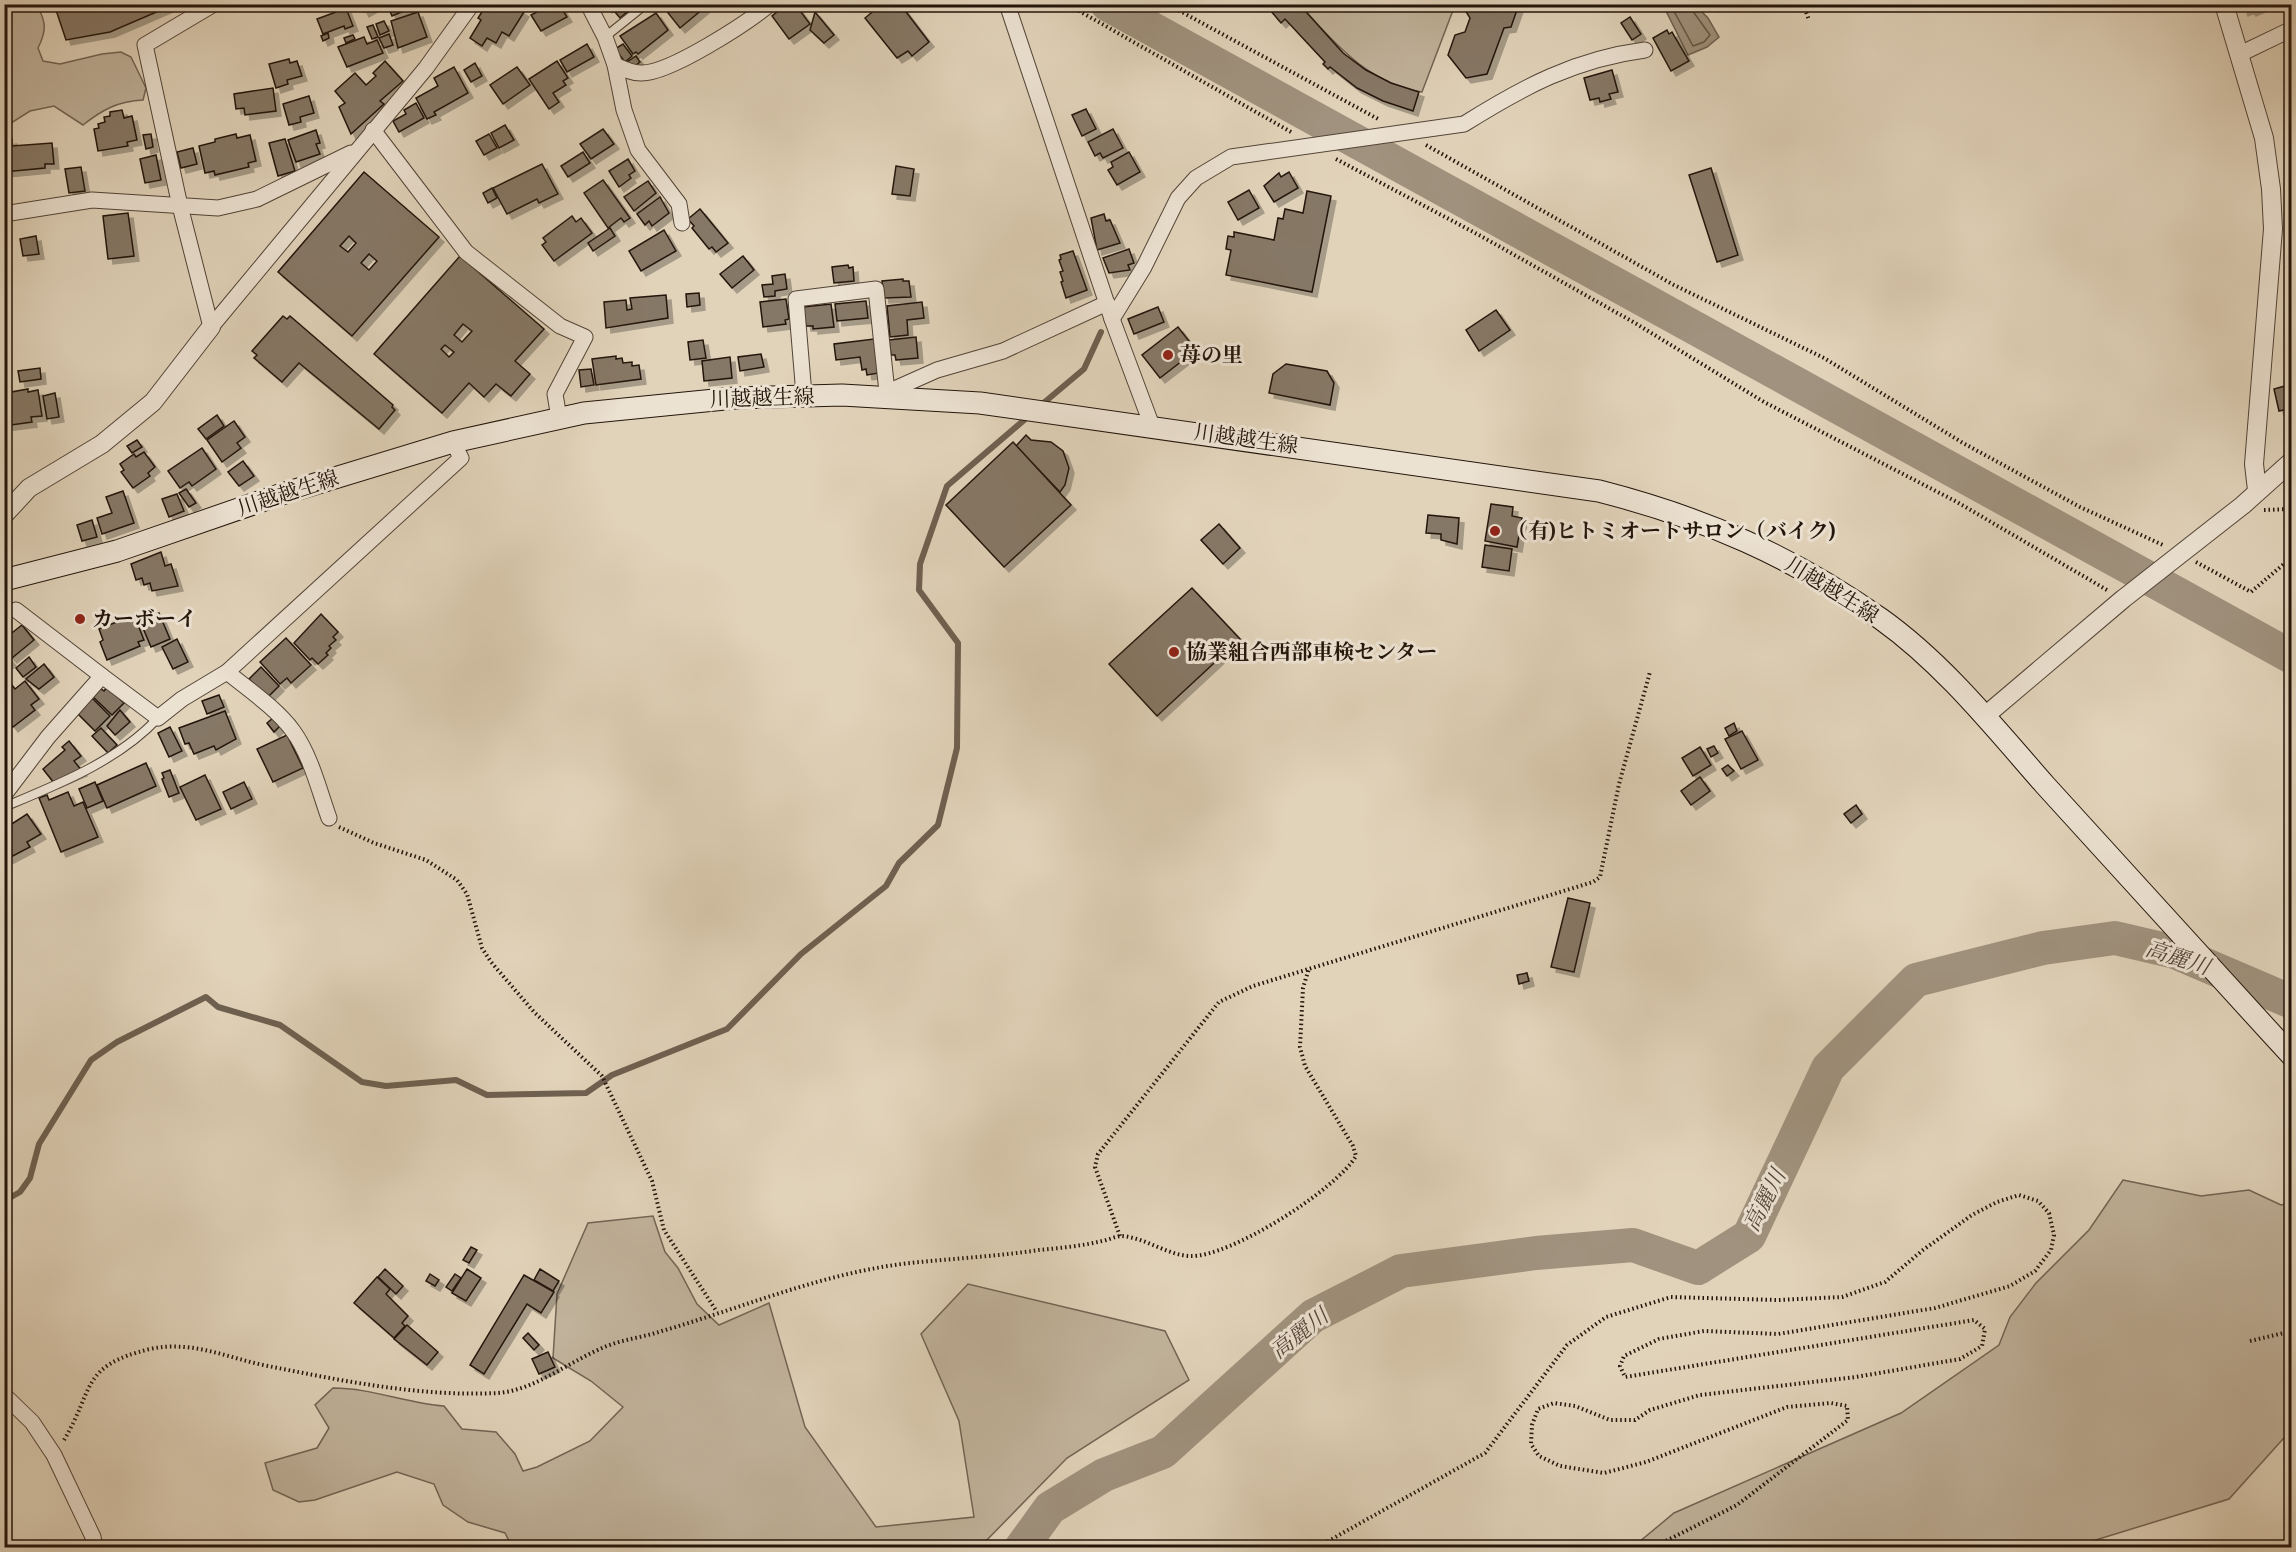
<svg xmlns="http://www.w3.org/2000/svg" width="2296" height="1552" viewBox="0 0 2296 1552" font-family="'Gentium Book Plus','Noto Serif JP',serif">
<defs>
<filter id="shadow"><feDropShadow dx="5" dy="5" stdDeviation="0" flood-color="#0004"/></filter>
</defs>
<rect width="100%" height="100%" fill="#e1d3ba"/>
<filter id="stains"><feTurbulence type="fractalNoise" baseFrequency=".00333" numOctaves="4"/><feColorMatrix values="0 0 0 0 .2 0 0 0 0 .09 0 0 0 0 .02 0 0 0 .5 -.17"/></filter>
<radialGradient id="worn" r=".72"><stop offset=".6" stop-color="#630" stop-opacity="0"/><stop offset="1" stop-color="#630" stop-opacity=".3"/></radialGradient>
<g fill="#c1b39c" stroke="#726454" stroke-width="1.5">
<path d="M5 4 37 5C46 22 47 30 38 48L43 61 60 64 102 54 121 52 131 57 146 88 143 100C118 101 102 110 83 125L54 106 30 111 5 127Z"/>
<path d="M1299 5H1455L1422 92C1368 84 1334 42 1299 5Z"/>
<path d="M2123 1180 2201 1196 2249 1190 2281 1205 2291 1203V1430L2229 1499 2073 1547H1633L1674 1513 1901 1413 1999 1345 2010 1317 2036 1283 2089 1230Z"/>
<path d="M653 1216 665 1252 678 1268 697 1304 719 1325 769 1303 805 1427 876 1527 974 1517 959 1421 921 1334 968 1284 1165 1331 1189 1380 1067 1458 980 1547H512L505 1533 468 1522 443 1505 434 1484 397 1472 315 1500 299 1502 273 1490 265 1463 317 1448 329 1428 315 1405 333 1388C371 1388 406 1403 444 1406L462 1429 496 1432 515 1454 523 1471 537 1467 590 1441 623 1407 591 1381 553 1358 557 1294 588 1223Z"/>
</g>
<path fill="#a0927e" stroke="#6e6050" stroke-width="1.5" d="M1663 5H1695L1708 18 1719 37 1707 47 1688 55Z"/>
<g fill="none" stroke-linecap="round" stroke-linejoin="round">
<path stroke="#625444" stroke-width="1.5" d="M1670 4 1693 46 1704 42 1710 35 1692 10 1691 4"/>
<g stroke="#6e6050" stroke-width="6">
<path d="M1040 406 1084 369 1101 332"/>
<path d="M4 1201 20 1192 30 1178 39 1144 91 1060 117 1042 206 997 218 1007 280 1025 362 1082 386 1086 456 1080 487 1095 586 1093 612 1075 727 1029 801 954 886 886 899 863 938 825 957 748 958 643 919 590 920 564 947 486 1030 415"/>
</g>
<g stroke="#a0927e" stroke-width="34">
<path d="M1107 4 2292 657"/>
<path d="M1021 1548 1050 1508 1104 1475 1163 1452 1313 1316 1401 1271 1536 1253 1633 1245 1698 1268 1749 1236 1828 1068 1916 980 2043 948 2115 938 2175 952 2292 1002"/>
</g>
</g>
<g fill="#867866" stroke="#23150b" stroke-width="1.5" fill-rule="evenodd" filter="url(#shadow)">
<path d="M54 4H175L110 32 66 40Z"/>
<path d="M360 4H378L364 12Z"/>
<path d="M387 4H409L411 8 392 16Z"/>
<path d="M487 4H511L524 12 509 36 502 32 496 43 487 38 482 46 470 38 481 20 478 18Z"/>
<path d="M540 4H559L567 17 541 31 531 15 539 11 537 7Z"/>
<path d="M604 4H631L633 7 620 18 610 6 607 8Z"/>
<path d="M661 4H702L704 8 680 28Z"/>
<path d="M787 4H795L810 24 789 39 772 16Z"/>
<path d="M882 4H900L929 42 912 56 908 51 897 58 865 18Z"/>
<path d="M1265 4H1299L1343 53 1366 70 1391 83 1419 92 1413 111 1383 101 1357 88 1330 67 1328 69 1323 64 1325 62 1285 19 1281 23Z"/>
<path d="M1467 4H1519L1511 27 1504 28 1487 74 1466 78 1448 55 1455 35 1465 32 1470 18 1465 10Z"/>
<path d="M2241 4H2267L2251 11 2249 8 2243 11Z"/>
<path d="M340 7 342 10 346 8 353 26 345 29 344 26 323 34 317 19 336 12 335 9Z"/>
<path d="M418 12 427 37 398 48 391 21Z"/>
<path d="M815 12 834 35 824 43 810 30Z"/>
<path d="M656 13 668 30 638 54 636 52 633 54 620 36Z"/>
<path d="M1630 17 1641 34 1632 40 1621 23Z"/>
<path d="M384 21 389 31 380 35 376 24Z"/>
<path d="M373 25 378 37 372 39 367 27Z"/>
<path d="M1667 30 1669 34 1672 32 1689 61 1671 71 1653 38Z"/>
<path d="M328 33 329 38 323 41 321 36Z"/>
<path d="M389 34 393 45 384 48 379 38Z"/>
<path d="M353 35 355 39 346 43 344 38Z"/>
<path d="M364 37 367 44 377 40 383 53 347 67 338 47Z"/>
<path d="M587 44 594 57 567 72 560 60Z"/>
<path d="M623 44 632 56 625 62 615 49Z"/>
<path d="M636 56 640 62 632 68 627 62Z"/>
<path d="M289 59 290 63 297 61 302 76 287 80 288 84 276 88 269 64Z"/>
<path d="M385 61 403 81 380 101 384 104 351 134 339 107 345 103 335 91 355 73 366 85 376 76 373 73Z"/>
<path d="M557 61 568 78 563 81 566 85 553 93 559 102 549 109 529 79Z"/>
<path d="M475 63 482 76 471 82 464 70Z"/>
<path d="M454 67 468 93 434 112 436 115 427 119 416 98 438 86 434 78Z"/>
<path d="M517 67 530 85 503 104 490 85Z"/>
<path d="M1612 70 1618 92 1609 94 1611 99 1600 102 1599 98 1590 100 1584 78Z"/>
<path d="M273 88 276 111 245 115 244 108 236 109 234 94Z"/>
<path d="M309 96 314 113 300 117 301 122 289 125 283 104Z"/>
<path d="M416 103 424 118 399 132 393 121 406 114 404 110Z"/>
<path d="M1086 109 1096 129 1082 136 1072 115Z"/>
<path d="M122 110 124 118 132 116 137 140 127 142 128 146 98 151 94 129 99 128 98 124 105 122 104 117 110 116V112Z"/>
<path d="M505 125 514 140 499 148 491 133Z"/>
<path d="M603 129 614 144 591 159 580 144Z"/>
<path d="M1113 129 1123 148 1103 158 1100 153 1095 156 1088 142Z"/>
<path d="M316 130 320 143 316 144 320 154 296 162 288 140Z"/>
<path d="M151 134 153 147 146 149 143 135Z"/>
<path d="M236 134 237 138 250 135 256 161 248 163 249 167 215 175 214 171 205 173 199 146 215 142V139Z"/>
<path d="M489 134 497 148 484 155 476 141Z"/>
<path d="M12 139V146L52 143 54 164H45V168L4 172V140Z"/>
<path d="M285 139 295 171 278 176 269 143Z"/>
<path d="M193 148 197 164 181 168 177 152Z"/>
<path d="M583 152 590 163 568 177 561 166Z"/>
<path d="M1129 152 1140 172 1117 185 1108 170 1113 167 1111 162Z"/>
<path d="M156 155 161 180 145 183 140 159Z"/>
<path d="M628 159 635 171 629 175 631 178 619 187 609 171Z"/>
<path d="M542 164 558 194 539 203 537 199 507 214 493 188Z"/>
<path d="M896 166 914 169 910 196 892 194Z"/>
<path d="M81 167 85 191 69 193 65 169Z"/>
<path d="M1711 168 1738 255 1717 262 1689 175Z"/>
<path d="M364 172 439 237 352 336 278 272ZM349 236 356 243 348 252 340 246ZM369 254 377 261 369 270 361 263Z"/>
<path d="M1289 172 1298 188 1274 202 1264 186 1279 173 1281 177Z"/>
<path d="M603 180 630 218 624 222 621 218 608 228 584 193Z"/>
<path d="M648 181 656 193 634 211 624 197Z"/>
<path d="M492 188 497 198 488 203 483 193Z"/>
<path d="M1249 190 1259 208 1238 220 1228 202Z"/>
<path d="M1307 191 1331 196 1312 292 1226 275 1231 250 1226 249 1228 236 1234 237V232L1274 240 1278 218 1283 219 1285 209 1303 213Z"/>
<path d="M660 197 669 213 652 226 649 221 645 225 637 214Z"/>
<path d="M700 209 728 243 716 252 712 247 709 249 692 228 694 226 688 219Z"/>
<path d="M128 213 134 256 108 259 103 216Z"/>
<path d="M1104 214 1106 221 1110 220 1120 243 1097 250 1091 218Z"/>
<path d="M572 216 576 222 581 218 592 233 554 261 542 245 546 242 543 238Z"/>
<path d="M610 228 615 236 593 251 588 243Z"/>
<path d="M664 230 676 251 641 271 629 251Z"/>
<path d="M36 236 39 254 23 256 20 239Z"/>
<path d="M1129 249 1134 263 1128 265 1130 270 1109 273 1103 258Z"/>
<path d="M1073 251 1087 290 1066 298 1061 282 1063 281 1060 272 1063 271 1059 260 1061 259 1060 255Z"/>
<path d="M460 256 544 329 515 361 530 374 511 396 496 384 484 397 469 383 442 413 374 354ZM463 324 472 331 462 342 454 335ZM445 345 454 352 449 357 441 349Z"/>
<path d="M743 256 754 270 732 288 720 274Z"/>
<path d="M848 265 849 268 853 267 854 281 834 283 832 267Z"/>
<path d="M785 274 787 289 775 291V296L764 297 762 285 773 284 772 276Z"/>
<path d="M903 279V281H909L911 297 884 298 882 281Z"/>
<path d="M699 293 700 305 687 307 686 294Z"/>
<path d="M666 295 668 318 606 328 604 302 626 300 627 310 632 309 630 298Z"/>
<path d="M786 299 789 319 785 320 786 324 763 327 760 302Z"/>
<path d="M866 301 868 318 837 321 835 304Z"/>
<path d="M922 302 924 318 907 320 908 335 890 337 887 306Z"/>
<path d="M831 304 834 327 813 329V326H806L803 307Z"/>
<path d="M1158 307 1164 322 1134 334 1128 319Z"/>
<path d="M1496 310 1510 330 1479 351 1466 330Z"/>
<path d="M283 316 287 319 290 316 393 405 392 407 395 410 379 429 299 363 282 382 254 358 257 355 252 351Z"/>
<path d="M1178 327 1196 350 1160 378 1142 355Z"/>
<path d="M916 337 918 358 896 360 895 355H891L889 340Z"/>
<path d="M874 339 879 373 867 375 866 369 862 370 860 357 836 360 834 344Z"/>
<path d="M703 340 706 358 690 360 688 342Z"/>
<path d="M761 354 764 367 740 371 738 357Z"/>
<path d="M616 356V359L622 358 623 363 632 362V366L639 365 641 379 596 385 592 359Z"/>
<path d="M730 357 732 378 704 381 702 361Z"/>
<path d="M1286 364 1327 371 1334 383 1330 405 1269 393 1273 374Z"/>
<path d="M40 368 41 379 20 382 18 371Z"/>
<path d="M591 369 594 385 581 387 579 370Z"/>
<path d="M2292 384V408L2279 411 2274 389Z"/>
<path d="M28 389V392L38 390 42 416 31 417 32 422 4 426 6 393Z"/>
<path d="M55 393 59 417 47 419 43 396Z"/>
<path d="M217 415 224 426 206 439 198 429Z"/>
<path d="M234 421 245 437 237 443 241 448 222 462 207 440Z"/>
<path d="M1026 435 1031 440 1051 442 1063 451 1069 468 1065 485 1060 492 1016 446Z"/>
<path d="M137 440 142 447 132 453 127 446Z"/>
<path d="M1013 442 1071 505 1004 567 946 505Z"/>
<path d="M202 448 216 469 192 486 189 482 180 488 168 471Z"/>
<path d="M144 452 155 467 148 473 150 476 133 488 121 472 124 470 120 464 134 454 136 457Z"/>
<path d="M243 461 254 476 239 486 228 472Z"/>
<path d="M186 489 196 503 189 507 179 493Z"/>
<path d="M123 491 134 523 102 534 97 518 112 513 106 497Z"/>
<path d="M177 494 184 511 169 517 162 499Z"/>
<path d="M1491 504 1513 507 1512 516 1522 518 1517 547 1485 541Z"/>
<path d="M1428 515 1459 518 1457 544 1441 540V534L1426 533Z"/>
<path d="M92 520 97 537 82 541 77 525Z"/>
<path d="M1219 524 1240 548 1223 564 1201 540Z"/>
<path d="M1485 545 1512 549 1509 571 1482 567Z"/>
<path d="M161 552 165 566 171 564 178 586 152 591 150 583 144 585 142 578 136 580 131 564Z"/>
<path d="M1192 588 1240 639 1157 716 1109 664Z"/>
<path d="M159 613 170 639 151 647 140 621Z"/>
<path d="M321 614 338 632 333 637 336 640 329 646 331 648 326 653 328 655 318 664 312 658 310 660 294 643Z"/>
<path d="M134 615 144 640 138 642 140 646 107 660 100 642 103 640 99 629Z"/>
<path d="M22 625 34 640 12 658 4 650V639Z"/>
<path d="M286 638 311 665 291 683 287 678 280 684 260 662Z"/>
<path d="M177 639 188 662 173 669 162 647Z"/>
<path d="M4 653 11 661 5 666 4 665Z"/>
<path d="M29 657 36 667 23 677 16 668Z"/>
<path d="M44 664 54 677 39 689 26 679Z"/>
<path d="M261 667 279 686 267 698 249 679Z"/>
<path d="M25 681 39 699 31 705 35 710 13 727 4 715V691L12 685 15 689Z"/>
<path d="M107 687 124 703 112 715 92 696 100 688 104 691Z"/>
<path d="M219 695 224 707 207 714 202 701Z"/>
<path d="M91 697 110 716 95 731 76 712Z"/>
<path d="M120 710 130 722 115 735 107 726Z"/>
<path d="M225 711 236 739 216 750 214 746 194 754 189 743 185 744 179 728Z"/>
<path d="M274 717 281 725 274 732 267 723Z"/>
<path d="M1734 723 1737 731 1729 736 1725 728Z"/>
<path d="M170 727 182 751 169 757 158 733Z"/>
<path d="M101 728 117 745 108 753 92 736Z"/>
<path d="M1742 731 1758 760 1741 769 1725 739Z"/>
<path d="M287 735 303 768 273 782 257 749Z"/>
<path d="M69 741 81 756 74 761 82 771 54 783 43 769 65 750 62 747Z"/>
<path d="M1714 746 1718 753 1711 757 1707 749Z"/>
<path d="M1700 747 1711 765 1693 776 1682 758Z"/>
<path d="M146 763 156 786 107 808 97 785Z"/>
<path d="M1728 765 1734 771 1727 776 1722 769Z"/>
<path d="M170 770 179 793 169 797 162 779 164 778 162 773Z"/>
<path d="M205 775 221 809 196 820 180 787Z"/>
<path d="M1700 777 1710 791 1691 805 1681 791Z"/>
<path d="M95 782 103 801 87 808 79 789Z"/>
<path d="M244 782 252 799 231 809 223 792Z"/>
<path d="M68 792 74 806 83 802 98 837 61 852 39 798 47 795 49 800Z"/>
<path d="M1856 805 1862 814 1851 823 1844 814Z"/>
<path d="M27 814 41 834 27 842 30 847 7 859 4 854V829Z"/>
<path d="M1568 898 1590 903 1574 972 1551 967Z"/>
<path d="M1527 973 1529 981 1519 984 1517 975Z"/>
<path d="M471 1247 477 1250 469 1263 463 1260Z"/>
<path d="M385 1269 403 1286 396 1294 378 1277Z"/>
<path d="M467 1269 481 1278 466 1301 452 1293Z"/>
<path d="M540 1269 559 1281 553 1291 534 1280Z"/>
<path d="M430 1274 439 1280 435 1286 426 1281Z"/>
<path d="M455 1274 461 1278 452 1291 446 1287Z"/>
<path d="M524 1275 554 1292 541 1313 527 1304 484 1374 470 1365Z"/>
<path d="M377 1277 390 1289 386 1294 408 1316 402 1323 405 1326 394 1338 354 1303Z"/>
<path d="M407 1325 438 1352 427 1365 394 1339Z"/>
<path d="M528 1333 539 1345 534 1350 523 1338Z"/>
<path d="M548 1352 555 1367 539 1374 532 1359Z"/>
</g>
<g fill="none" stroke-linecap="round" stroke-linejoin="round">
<g stroke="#524437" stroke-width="10">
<g id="service">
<path d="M605 37 646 4"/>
<path d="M4 807C59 784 118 761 158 718"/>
</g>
</g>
<g stroke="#524437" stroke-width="17">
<g id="minor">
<path d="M588 4 605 37 615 65C623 69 631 73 641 73 669 74 747 23 770 4"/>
<path d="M1007 4 1112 319 1152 426"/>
<path d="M2240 54 2292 29"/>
<path d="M615 65 624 110 638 150 679 204 682 223"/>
<path d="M373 130 466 252 560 326 585 337 555 394 559 418"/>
<path d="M4 214 92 200 218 208 257 199 351 153"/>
<path d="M1112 319 1144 267 1178 198 1196 178 1231 157 1464 124C1523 87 1575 59 1645 50"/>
<path d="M211 327 426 68 472 4"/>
<path d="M211 327 180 206 145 45 214 4"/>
<path d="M804 395 796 299 876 289 887 392"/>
<path d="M881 395 937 370 1003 351 1107 303"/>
<path d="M227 672C249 690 276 708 293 731 311 756 319 790 329 818"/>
<path d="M102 676 158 718 182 699 227 672 461 458 453 442"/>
<path d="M4 795 48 737 102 676 16 610"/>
<path d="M4 1395 32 1422 54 1455 93 1537 95 1548"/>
</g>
</g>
<g stroke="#524437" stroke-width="20">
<g id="tertiary">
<path d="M2224 4 2264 138 2271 189 2273 229 2254 464 2257 490"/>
<path d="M4 515 29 488 102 444 153 402 211 327"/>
<path d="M1985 716 2123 599 2243 505 2292 461"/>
</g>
</g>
<g stroke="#23150b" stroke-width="23">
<path id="secondary" d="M4 580 117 551 282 494 453 442 584 413 735 398 842 395 980 403 1599 491C1704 518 1792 556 1881 619 1944 664 1994 727 2045 785 2127 875 2209 966 2292 1056"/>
</g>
<g stroke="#23150b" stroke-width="4" stroke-dasharray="1.5 3" stroke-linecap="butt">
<path d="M1067 4 1291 132"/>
<path d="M1167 4 1380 120"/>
<path d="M1803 4 1809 20"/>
<path d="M1426 145 1674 285 1824 358 1963 443 2080 507 2163 545"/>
<path d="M1336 159 1479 235 1635 323 1764 402 1957 502 2107 590"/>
<path d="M2264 510 2292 509"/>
<path d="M2196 562 2251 592 2292 557"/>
<path d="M339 827 374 843 426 860 457 880 467 894 482 948 491 962 534 1012 602 1076 652 1181 664 1230 717 1312"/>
<path d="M1120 1236 1095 1167 1098 1154 1219 1002 1253 986 1593 882 1600 877 1619 784 1650 672"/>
<path d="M2250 1341 2292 1331"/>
<path d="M64 1440C95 1388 80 1366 150 1349 193 1340 227 1358 268 1366 343 1381 421 1397 498 1393 536 1390 571 1360 607 1346 625 1339 644 1337 662 1331 748 1306 830 1270 920 1262 960 1258 1000 1256 1039 1250 1060 1248 1082 1246 1102 1241 1109 1240 1115 1236 1122 1236 1146 1238 1167 1255 1190 1256 1229 1258 1336 1190 1356 1156L1353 1146 1305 1066 1300 1047 1303 988 1309 968"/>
<path d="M1316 1548 1485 1453 1567 1345 1606 1317 1671 1297 1778 1300 1842 1297 1885 1282 1923 1250 1972 1215 1997 1202 2019 1195 2038 1201 2049 1213 2054 1235 2051 1250 2035 1271 2010 1286 1935 1308 1778 1334 1704 1331 1659 1339 1624 1356 1620 1366 1625 1377 1974 1320 1985 1329 1982 1346 1960 1359 1856 1377 1700 1395 1650 1410 1635 1420H1610L1575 1406 1554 1403 1538 1409 1532 1425 1531 1444 1539 1456 1560 1466 1604 1473 1646 1462 1787 1407 1831 1403 1847 1406 1848 1420 1737 1505 1652 1548"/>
<path d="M1597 1548 1605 1544 1641 1548"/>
<path d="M2282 1548 2292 1535"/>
</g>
<use href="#service" stroke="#ece2d2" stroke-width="8"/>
<use href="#minor" stroke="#ece2d2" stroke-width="15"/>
<use href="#tertiary" stroke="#ece2d2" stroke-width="18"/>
<use href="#secondary" stroke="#ece2d2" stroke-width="21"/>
</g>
<g fill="#8f2418" stroke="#ece2d2" stroke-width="2">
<circle cx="1168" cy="355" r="6"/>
<circle cx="1495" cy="531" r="6"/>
<circle cx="80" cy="619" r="6"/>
<circle cx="1174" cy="652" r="6"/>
</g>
<g text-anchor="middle" stroke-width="6" stroke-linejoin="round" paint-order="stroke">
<g font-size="21" font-weight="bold" fill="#23150b" stroke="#ece2d2" text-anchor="start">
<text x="1180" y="362">苺の里</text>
<text x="1507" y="538">（有)ヒトミオートサロン（バイク)</text>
<text x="92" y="626">カーボーイ</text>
<text x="1186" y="659">協業組合西部車検センター</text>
</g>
<g font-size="21" fill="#23150b" stroke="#ece2d2">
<text transform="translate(762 398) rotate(-2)" y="7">川越越生線</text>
<text transform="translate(1246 439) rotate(8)" y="7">川越越生線</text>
<text transform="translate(288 493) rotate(-18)" y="7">川越越生線</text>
<text transform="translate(1832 590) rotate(32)" y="7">川越越生線</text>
</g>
<g font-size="22" font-style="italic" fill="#554739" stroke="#ece2d2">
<text transform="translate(2178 957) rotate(18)" y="8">高麗川</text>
<text transform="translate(1764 1200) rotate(-63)" y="8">高麗川</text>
<text transform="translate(1299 1333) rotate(-38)" y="8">高麗川</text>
</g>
</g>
<rect width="2296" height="1552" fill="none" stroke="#e1d3ba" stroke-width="24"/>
<rect x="6" y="6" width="2284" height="1540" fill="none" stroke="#23150b" stroke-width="3"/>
<rect x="12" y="12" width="2272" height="1528" fill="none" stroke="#23150b" stroke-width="1.5"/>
<rect width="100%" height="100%" filter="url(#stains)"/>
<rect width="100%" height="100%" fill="url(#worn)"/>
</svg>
